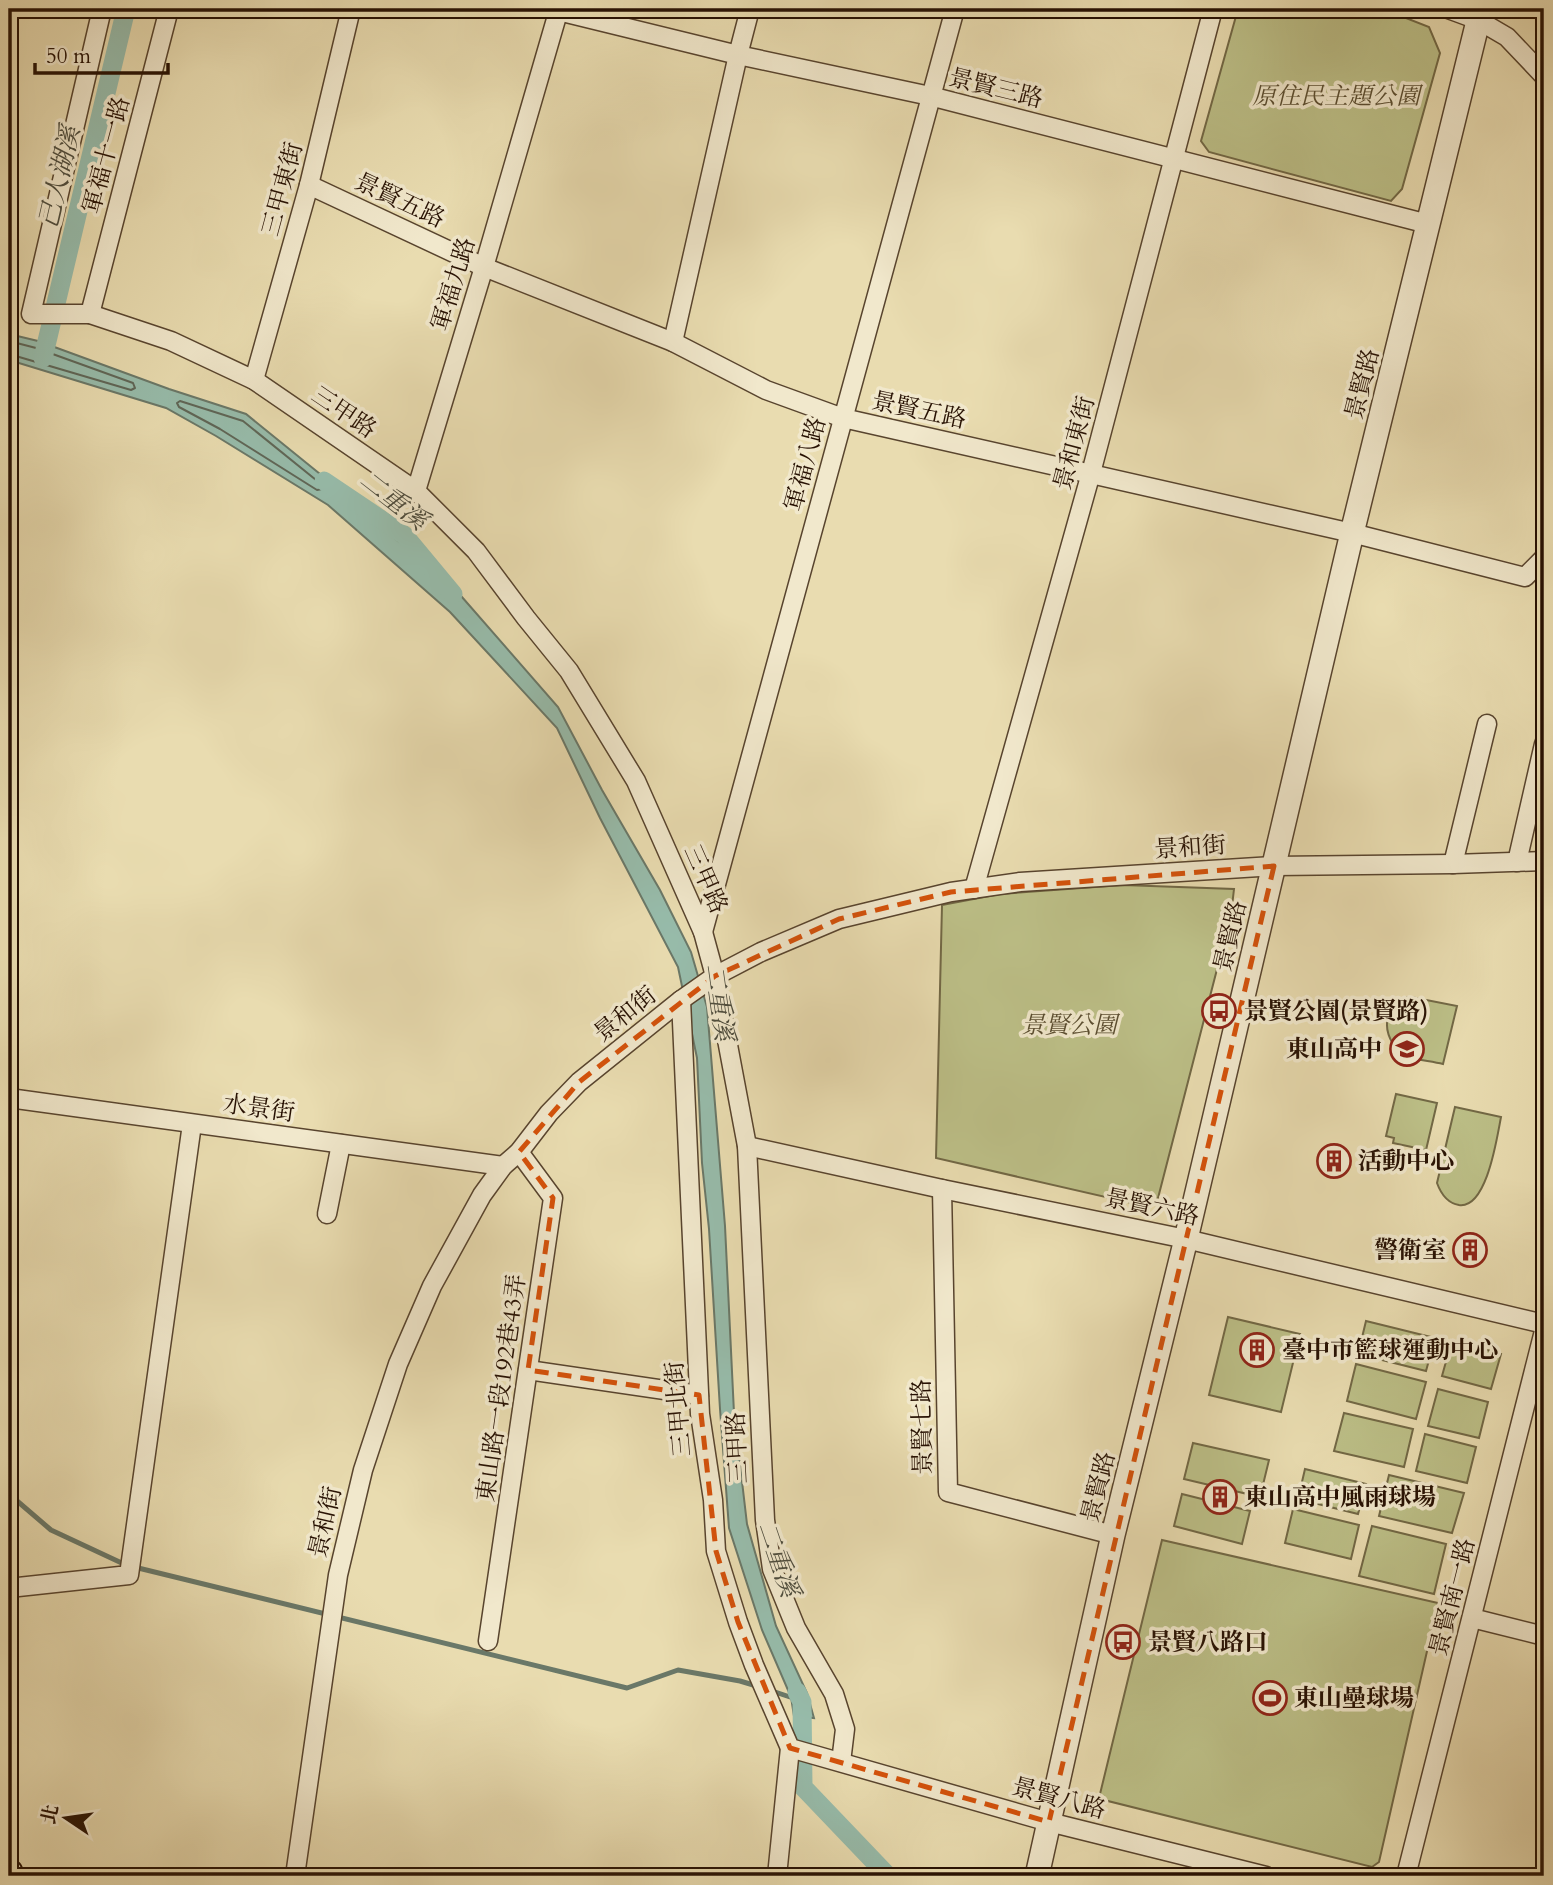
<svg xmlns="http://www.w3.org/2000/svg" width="1553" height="1885" viewBox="0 0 1553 1885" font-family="Cardo,'Noto Serif TC',serif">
<rect width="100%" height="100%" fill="#e9dcb0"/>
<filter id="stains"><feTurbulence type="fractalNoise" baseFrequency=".00286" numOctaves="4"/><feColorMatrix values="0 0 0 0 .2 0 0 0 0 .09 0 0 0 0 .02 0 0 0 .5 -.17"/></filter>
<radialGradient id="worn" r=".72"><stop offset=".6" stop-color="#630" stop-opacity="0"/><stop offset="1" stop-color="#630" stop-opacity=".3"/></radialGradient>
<g fill="#bcbf87" stroke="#726845" stroke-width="2">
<path d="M1238 9H1383L1429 27 1440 53 1402 189 1391 201 1209 152 1201 141Z"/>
<path d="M1123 885 1234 889 1231 915 1158 1198 1149 1207 936 1158 942 905 1000 894Z"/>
<path d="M1406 997H1411L1457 1006 1443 1064C1431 1061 1416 1060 1405 1056 1400 1054 1396 1048 1393 1044 1382 1026 1386 1007 1406 997Z"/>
<path d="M1396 1094 1437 1103 1426 1150 1393 1143 1394 1138 1386 1136Z"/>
<path d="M1455 1107 1501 1117C1497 1137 1487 1209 1459 1205 1447 1203 1441 1194 1437 1183Z"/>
<path d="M1228 1317 1300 1334 1281 1412 1209 1395Z"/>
<path d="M1366 1321 1435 1338 1426 1371 1358 1354Z"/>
<path d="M1452 1340 1501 1354 1491 1389 1442 1376Z"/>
<path d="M1356 1364 1426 1382 1416 1419 1347 1401Z"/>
<path d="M1438 1389 1488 1402 1479 1438 1428 1426Z"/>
<path d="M1344 1413 1413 1429 1404 1467 1334 1451Z"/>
<path d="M1425 1434 1476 1447 1467 1483 1416 1471Z"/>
<path d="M1193 1443 1269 1460 1260 1497 1184 1479Z"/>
<path d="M1305 1469 1366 1484 1358 1514 1298 1499Z"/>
<path d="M1389 1475 1464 1493 1452 1533 1379 1516Z"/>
<path d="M1182 1494 1250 1511 1242 1544 1174 1526Z"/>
<path d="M1293 1509 1359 1525 1351 1559 1285 1543Z"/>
<path d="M1372 1526 1446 1544 1434 1594 1359 1576Z"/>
<path d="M1162 1540 1438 1603 1379 1862 1372 1867 1104 1800 1100 1794Z"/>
</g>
<path fill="#97bcab" stroke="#6a7868" stroke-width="2" d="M9 334 38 341 169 389 246 414 341 491 462 597 558 707 602 790 660 890 691 952 707 1007 725 1226 734 1413 747 1524 776 1626 807 1693 814 1718 794 1716 791 1697 762 1630 729 1528 720 1409 709 1229 702 1163 697 1058 678 967 600 818 557 728 450 612 328 505 216 436 166 408 9 360Z"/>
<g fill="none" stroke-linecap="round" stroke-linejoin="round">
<g stroke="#5f6657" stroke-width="2">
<path d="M9 341 36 348 133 383 135 388 131 390 9 354"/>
<path d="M180 401 243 421 321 484 322 489 317 490 220 429 179 407 177 403Z"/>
</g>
<g stroke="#6a7868" stroke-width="5">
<path d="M9 1494 51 1530 126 1565 627 1688 678 1670 740 1681 760 1687"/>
<path d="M769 1690 796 1699"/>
</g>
<g stroke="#97bcab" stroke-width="19">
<path d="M43 358 126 9"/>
<path d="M324 481 404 535 453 594"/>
<path d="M797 1692 802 1702 803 1787 888 1876"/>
</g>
<g stroke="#58442e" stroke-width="21">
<g id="minor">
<path d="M102 9 31 314H90L171 341 254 380 416 491 476 551 526 618 569 671 636 781 703 932 715 976 747 1146 765 1520 772 1569 796 1628 834 1694 845 1729 841 1762"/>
<path d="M550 9 738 55 930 96 1428 224"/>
<path d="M1448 9 1478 20 1507 37 1544 76"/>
<path d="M309 185 484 267 673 342 766 390 843 418 1352 533 1525 577 1544 558"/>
<path d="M90 314 169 9"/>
<path d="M673 342 738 55 750 9"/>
<path d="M254 380 309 185 351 9"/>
<path d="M416 491 484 267 559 9"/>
<path d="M1517 862 1544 744"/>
<path d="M1453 864 1487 724"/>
<path d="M974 889 1091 473 1213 9"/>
<path d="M703 932 955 9"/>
<path d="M681 1000 700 1414 713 1500 716 1551 738 1622 754 1665 790 1748 1049 1822 1266 1876"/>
<path d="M9 1098 503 1166"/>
<path d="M747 1146 942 1189 1186 1239 1544 1324"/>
<path d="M942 1189 948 1492 1113 1535"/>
<path d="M327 1214 341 1144"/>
<path d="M528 1370 699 1395"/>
<path d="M9 1588 129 1575 192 1124"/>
<path d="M1472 1618 1544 1636"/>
<path d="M488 1641 553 1198 519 1152"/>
<path d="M295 1876 338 1575 363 1470 398 1364 432 1286 482 1195 503 1166 519 1152 549 1113 579 1082 681 1000 715 976 761 952 839 919 951 892 1020 882 1274 866 1453 864 1544 861"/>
<path d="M777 1876 790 1748"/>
<path d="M1406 1876 1544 1331"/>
</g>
</g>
<g stroke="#58442e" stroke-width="26">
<path id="tertiary" d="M1037 1876 1113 1535 1186 1239 1352 533 1481 9"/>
</g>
<g stroke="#271103" stroke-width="30">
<path id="secondary" d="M9 1873 10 1876"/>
</g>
<use href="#minor" stroke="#f1e8cc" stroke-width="18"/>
<use href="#tertiary" stroke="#f1e8cc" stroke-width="23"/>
<use href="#secondary" stroke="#f1e8cc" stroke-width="26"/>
</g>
<path fill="none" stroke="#d5520b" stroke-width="5" stroke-dasharray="14 9" stroke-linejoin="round" d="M1274 866 1049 1822 790 1748 738 1622 716 1551 699 1395 528 1370 553 1198 519 1152 579 1082 715 976 839 919 951 892Z"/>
<defs>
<g id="bus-ring" transform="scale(1.75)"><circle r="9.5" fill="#f1e8cc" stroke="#8f2418" stroke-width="1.5"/><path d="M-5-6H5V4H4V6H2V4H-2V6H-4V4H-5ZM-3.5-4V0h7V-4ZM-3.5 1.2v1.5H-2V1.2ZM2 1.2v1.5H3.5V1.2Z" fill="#8f2418"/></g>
<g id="school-ring" transform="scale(1.75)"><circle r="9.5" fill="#f1e8cc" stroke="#8f2418" stroke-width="1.5"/><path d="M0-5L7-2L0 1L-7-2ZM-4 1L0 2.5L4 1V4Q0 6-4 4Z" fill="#8f2418"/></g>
<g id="building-ring" transform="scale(1.75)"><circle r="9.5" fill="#f1e8cc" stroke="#8f2418" stroke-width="1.5"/><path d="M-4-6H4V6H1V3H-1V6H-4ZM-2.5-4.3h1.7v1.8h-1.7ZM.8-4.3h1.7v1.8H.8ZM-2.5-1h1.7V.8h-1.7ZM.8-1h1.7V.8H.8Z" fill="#8f2418"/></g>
<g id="stadium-ring" transform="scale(1.75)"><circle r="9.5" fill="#f1e8cc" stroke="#8f2418" stroke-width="1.5"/><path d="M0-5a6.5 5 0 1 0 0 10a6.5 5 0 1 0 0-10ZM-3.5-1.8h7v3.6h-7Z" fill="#8f2418"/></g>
</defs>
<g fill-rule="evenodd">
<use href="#bus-ring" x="1219" y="1011"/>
<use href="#school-ring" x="1407" y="1049"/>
<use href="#building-ring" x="1334" y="1161"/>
<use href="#building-ring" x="1470" y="1250"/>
<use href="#building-ring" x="1257" y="1350"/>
<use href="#building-ring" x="1220" y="1497"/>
<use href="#bus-ring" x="1123" y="1642"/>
<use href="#stadium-ring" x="1270" y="1698"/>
</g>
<g text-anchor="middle" stroke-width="7" stroke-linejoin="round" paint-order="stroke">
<g font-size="24" fill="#271103" stroke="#f1e8cc">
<text transform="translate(996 88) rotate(14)" y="8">景賢三路</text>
<text transform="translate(106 155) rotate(-75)" y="8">軍福十一路</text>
<text transform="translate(282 189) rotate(-75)" y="8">三甲東街</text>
<text transform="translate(400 200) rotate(25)" y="8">景賢五路</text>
<text transform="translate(453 284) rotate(-73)" y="8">軍福九路</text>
<text transform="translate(1362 384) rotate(-76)" y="8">景賢路</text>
<text transform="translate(919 410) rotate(12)" y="8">景賢五路</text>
<text transform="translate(344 412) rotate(34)" y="8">三甲路</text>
<text transform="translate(1074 443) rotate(-75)" y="8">景和東街</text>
<text transform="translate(805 464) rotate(-75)" y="8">軍福八路</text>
<text transform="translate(1190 847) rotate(-4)" y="8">景和街</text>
<text transform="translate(706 879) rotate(66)" y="8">三甲路</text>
<text transform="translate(1230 936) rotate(-77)" y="8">景賢路</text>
<text transform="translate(625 1014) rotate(-39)" y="8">景和街</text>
<text transform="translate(259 1108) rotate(8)" y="8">水景街</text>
<text transform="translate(1152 1207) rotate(12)" y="8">景賢六路</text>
<text transform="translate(501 1388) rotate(-82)" y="8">東山路一段192巷43弄</text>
<text transform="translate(678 1409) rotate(-95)" y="8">三甲北街</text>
<text transform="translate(922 1427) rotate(-91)" y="8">景賢七路</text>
<text transform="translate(737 1448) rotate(-93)" y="8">三甲路</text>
<text transform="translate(1098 1487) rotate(-76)" y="8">景賢路</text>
<text transform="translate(325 1522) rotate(-77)" y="8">景和街</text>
<text transform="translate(1452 1597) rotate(-76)" y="8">景賢南一路</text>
<text transform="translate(1059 1798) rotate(15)" y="8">景賢八路</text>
</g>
<g font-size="24" font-style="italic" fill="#5b4e31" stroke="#f1e8cc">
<text x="1336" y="104">原住民主題公園</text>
<text x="1069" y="1033">景賢公園</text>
</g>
<g font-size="24" font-weight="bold" fill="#271103" stroke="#f1e8cc" text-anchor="start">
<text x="1244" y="1019">景賢公園(景賢路)</text>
<text x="1382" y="1057" text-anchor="end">東山高中</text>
<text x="1358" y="1169">活動中心</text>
<text x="1446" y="1258" text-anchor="end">警衛室</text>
<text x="1282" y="1358">臺中市籃球運動中心</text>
<text x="1244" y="1505">東山高中風雨球場</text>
<text x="1148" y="1650">景賢八路口</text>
<text x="1294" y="1706">東山壘球場</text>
</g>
<g font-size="26" font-style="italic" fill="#4e4d3e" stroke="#f1e8cc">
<text transform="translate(59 177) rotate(-77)" y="9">己人湖溪</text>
<text transform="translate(394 500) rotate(38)" y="9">二重溪</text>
<text transform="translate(720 1002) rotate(82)" y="9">二重溪</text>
<text transform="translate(779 1559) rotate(71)" y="9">二重溪</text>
</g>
</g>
<rect width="1553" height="1885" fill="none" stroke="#e9dcb0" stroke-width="35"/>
<rect x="10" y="10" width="1532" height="1864" fill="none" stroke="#271103" stroke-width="3.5"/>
<rect x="18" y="18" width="1518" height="1850" fill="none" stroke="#271103" stroke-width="2"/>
<g transform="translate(66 1818) rotate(283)" stroke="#f1e8cc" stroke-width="5" paint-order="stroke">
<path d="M0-5L12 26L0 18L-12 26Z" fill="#271103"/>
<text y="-10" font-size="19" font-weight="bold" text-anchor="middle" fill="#271103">北</text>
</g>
<path d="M35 63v10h133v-10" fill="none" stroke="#271103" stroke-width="3.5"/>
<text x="46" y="63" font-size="21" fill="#271103" stroke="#f1e8cc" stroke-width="5" paint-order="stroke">50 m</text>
<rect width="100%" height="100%" filter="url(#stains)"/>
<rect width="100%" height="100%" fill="url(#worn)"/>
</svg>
